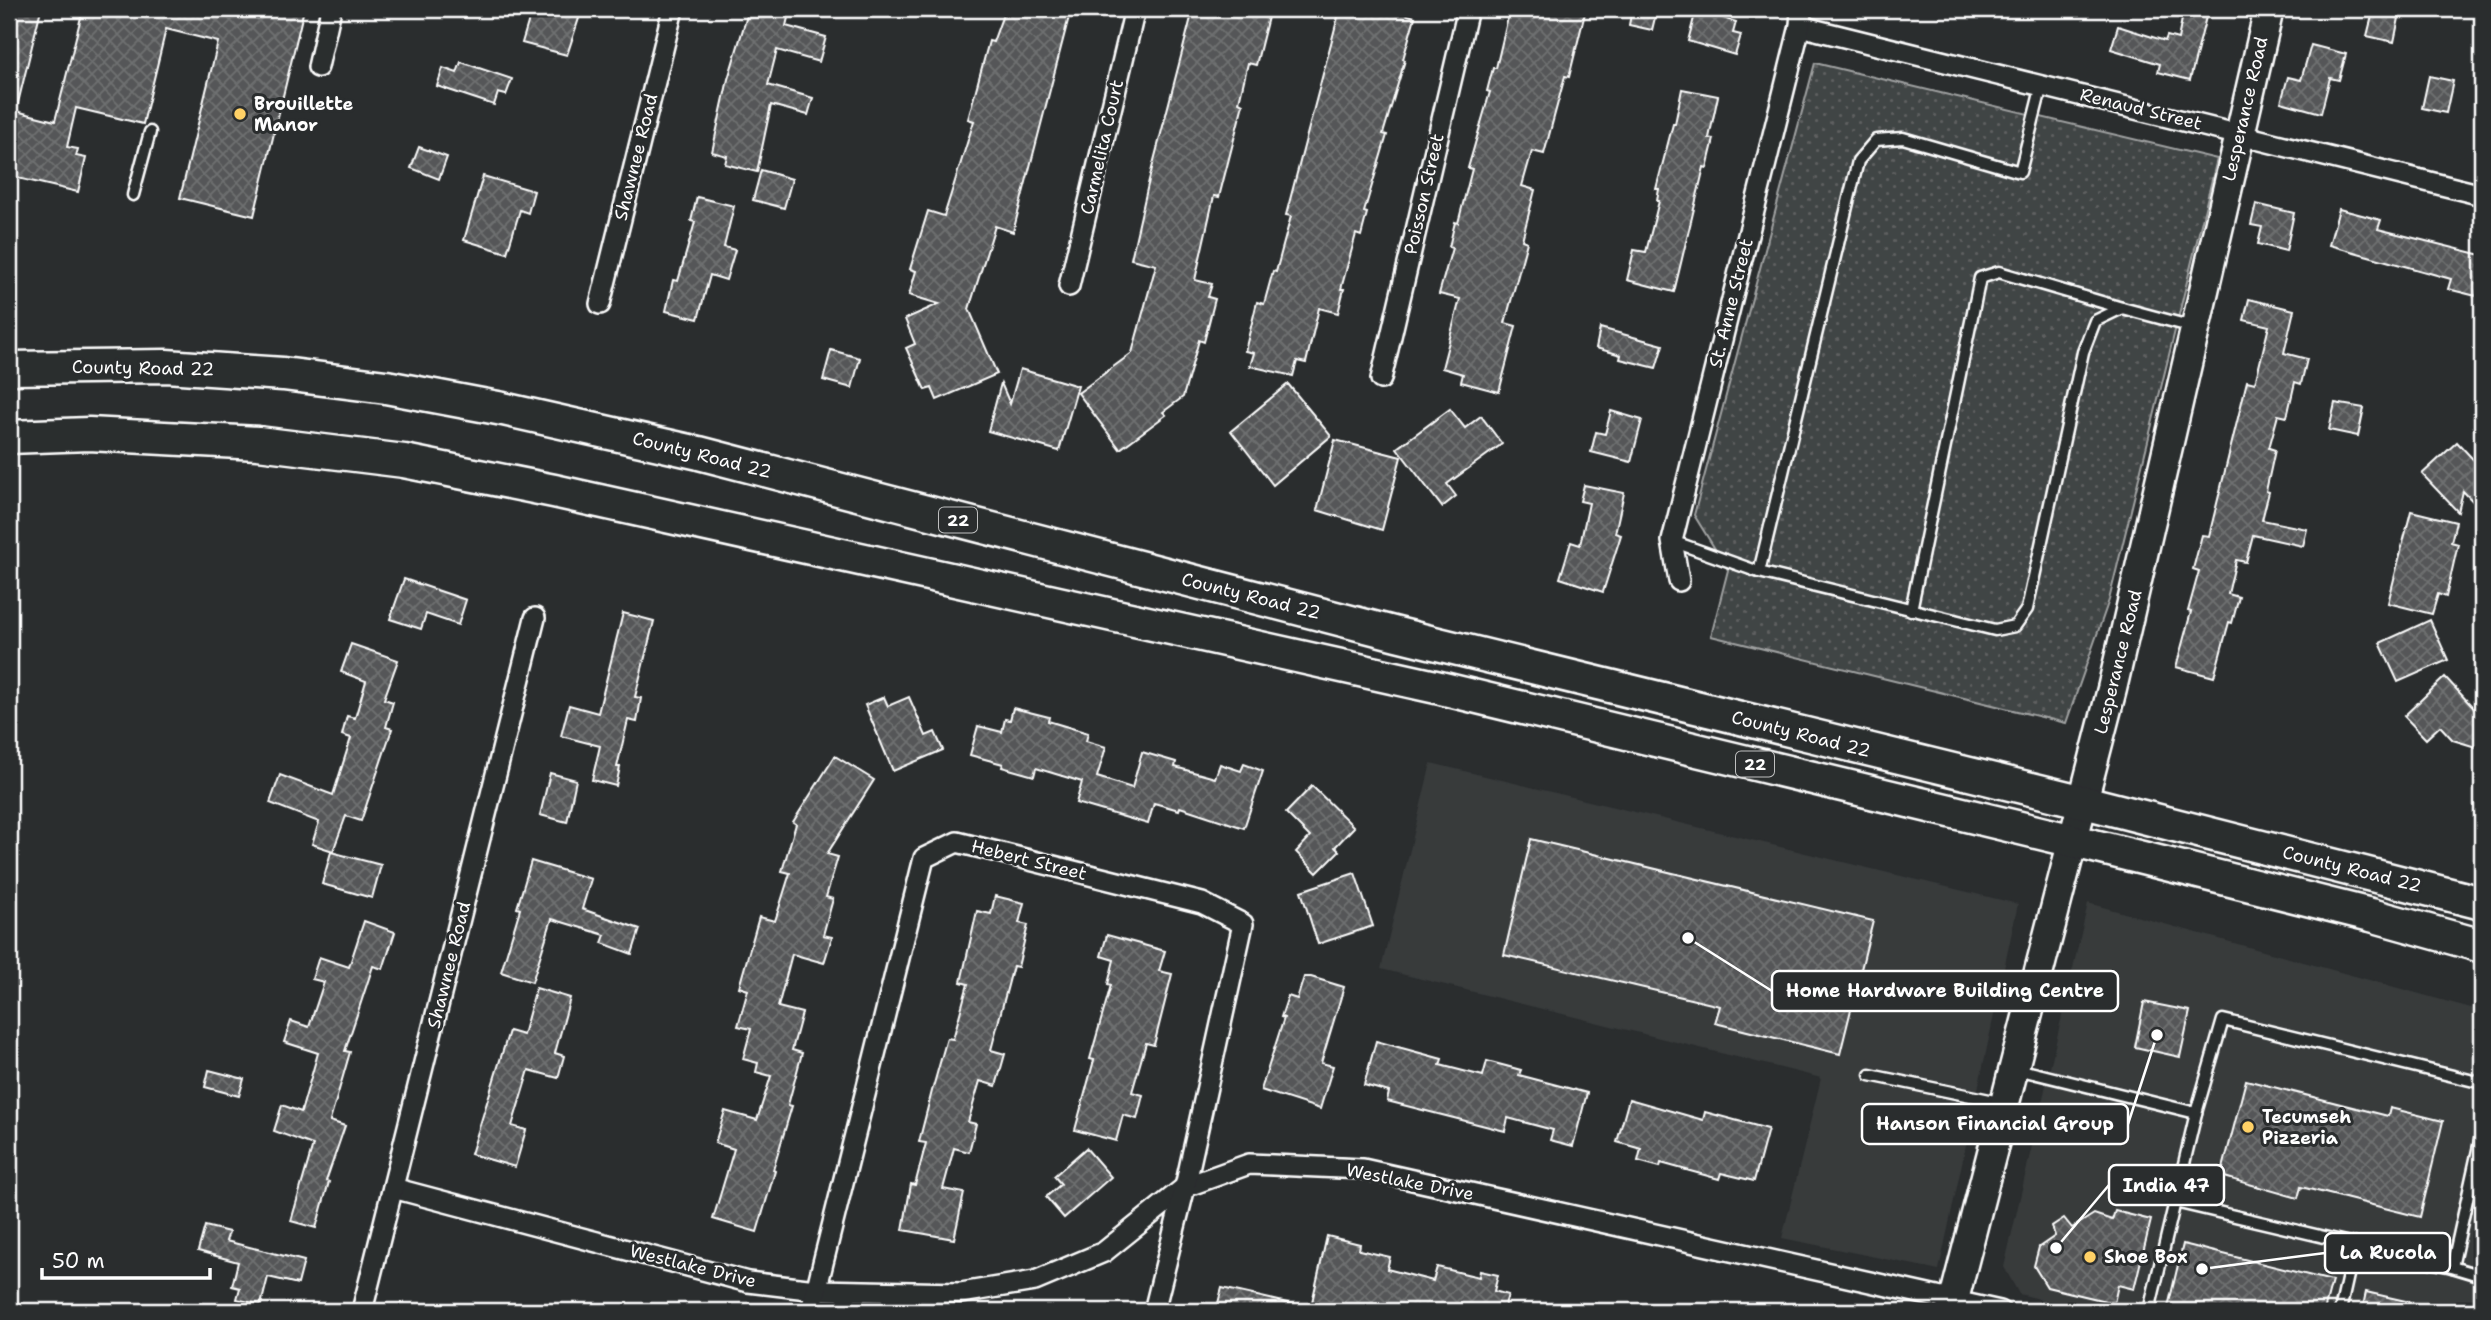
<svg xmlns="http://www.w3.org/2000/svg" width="2491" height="1320" viewBox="0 0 2491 1320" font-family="'Shantell Sans',sans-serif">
<defs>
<pattern id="park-dots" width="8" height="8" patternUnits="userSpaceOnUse" patternTransform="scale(1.75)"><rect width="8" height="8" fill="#414445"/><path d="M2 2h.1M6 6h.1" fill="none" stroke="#5e6061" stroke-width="1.8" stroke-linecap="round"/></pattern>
<pattern id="building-cross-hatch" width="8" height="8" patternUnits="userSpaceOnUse" patternTransform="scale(1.75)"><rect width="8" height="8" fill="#555758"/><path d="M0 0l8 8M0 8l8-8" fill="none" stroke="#6e7071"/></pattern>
</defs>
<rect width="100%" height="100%" fill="#2a2d2e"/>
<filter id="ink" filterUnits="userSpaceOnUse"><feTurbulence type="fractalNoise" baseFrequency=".0143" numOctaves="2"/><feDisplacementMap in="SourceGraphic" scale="14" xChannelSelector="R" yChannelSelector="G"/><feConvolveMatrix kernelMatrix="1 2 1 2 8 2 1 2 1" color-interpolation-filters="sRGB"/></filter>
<g filter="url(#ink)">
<g fill="#373a3b">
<path d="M1431 763 2018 904 1939 1270 1782 1238 1821 1078 1381 969Z"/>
<path d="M2088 903 2482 1011V1311H2089L2019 1294 2004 1267Z"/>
</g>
<path fill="url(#park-dots)" stroke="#a0a2a2" stroke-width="2" d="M1815 63 2217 159 2109 600 2066 723 1711 636 1728 570 1694 515Z"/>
<g fill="url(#building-cross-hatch)" stroke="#fff" stroke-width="2">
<path d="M9 9H41L16 111 55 121 83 9H304L254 216 180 198 218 42 166 29 143 124 76 108 67 147 78 149 76 156 86 158 78 192 9 176Z"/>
<path d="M532 9H582L567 55 522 43Z"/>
<path d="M749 9H790L786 26 826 37 819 62 777 50 768 85 813 98 808 115 771 105 757 172 725 164 727 156 712 152 728 79Z"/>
<path d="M1005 9H1071L1013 232 995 226 969 309 997 374 937 400 932 388 925 390 906 348 915 344 905 319 939 304 909 295 916 271 910 269 928 211 944 216 974 121 968 119 989 41 993 42Z"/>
<path d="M1210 9H1270L1256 65 1248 63 1239 102 1243 104 1219 197 1214 196 1195 280 1212 284 1208 297 1215 299 1204 342 1199 340 1183 397 1163 412 1166 415 1120 449 1078 393 1132 353 1156 265 1131 259 1149 180 1193 10 1208 14Z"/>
<path d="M1340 9H1387L1415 17 1403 59 1405 60 1383 134 1387 135 1364 212 1367 213 1361 236 1356 234 1341 289H1344L1338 313 1319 308 1306 363 1297 361 1293 376 1250 366 1254 353 1245 351 1257 302 1264 304 1273 271 1276 272 1291 216 1286 215Z"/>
<path d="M1510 9H1586L1569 77 1565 76 1544 154 1532 151 1522 186 1535 190 1522 240 1527 242 1505 323 1516 326 1499 392 1461 382 1463 374 1442 368 1460 299 1439 294 1452 248 1449 247 1455 222 1458 223 1472 169 1468 168 1490 92 1487 91 1493 68H1496Z"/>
<path d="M1632 9H1657L1652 30 1629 25Z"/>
<path d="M2184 9H2208L2190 80 2158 72 2160 64 2111 49 2118 26 2165 41 2167 36 2178 39Z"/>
<path d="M1696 10 1736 22 1733 33 1741 35 1735 55 1688 41Z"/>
<path d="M2373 12 2399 18 2394 42 2367 36Z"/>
<path d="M2311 45 2346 54 2339 80 2330 78 2321 113 2281 102 2288 77 2301 80Z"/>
<path d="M461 62 512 79 506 95 498 93 494 105 437 86 443 68 457 73Z"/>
<path d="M2429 76 2453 81 2446 113 2422 108Z"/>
<path d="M1682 89 1718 96 1709 138 1714 139 1707 168 1704 167 1674 292 1627 280 1634 250 1646 252 1659 201H1657L1659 189H1656L1673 124H1675Z"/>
<path d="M419 147 447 157 439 179 411 168Z"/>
<path d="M761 170 792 179 784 208 753 200Z"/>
<path d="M483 176 534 191 528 213 520 210 507 253 464 240Z"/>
<path d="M697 197 734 206 724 247 735 250 726 280 710 275 698 319 666 311 673 280 678 281 695 222 691 221Z"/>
<path d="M2256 204 2294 213 2286 251 2258 244 2262 227 2251 225Z"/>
<path d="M2339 209 2381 220 2378 229 2482 255V272L2476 296 2448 289 2451 279 2329 245Z"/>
<path d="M2249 299 2294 310 2284 353 2307 359 2301 384 2295 382 2287 417 2278 415 2269 448 2275 450 2266 491 2269 492 2262 520 2307 529 2303 546 2253 535 2246 562 2236 560 2228 594 2239 597 2232 623 2229 622 2214 677 2176 667 2191 612 2188 611 2199 571 2193 569 2202 535 2209 536 2247 381 2255 383 2269 326 2244 320Z"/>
<path d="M1600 328 1663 345 1656 368 1620 359 1621 355 1596 348Z"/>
<path d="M831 350 860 358 852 388 823 380Z"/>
<path d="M1020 369 1078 386 1059 451 988 431 1001 383 1010 404Z"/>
<path d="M1288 384 1331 436 1273 485 1231 431Z"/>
<path d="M2335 403 2364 408 2358 436 2329 430Z"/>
<path d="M1450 409 1465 428 1481 416 1502 444 1447 484 1456 496 1442 507 1397 448Z"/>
<path d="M1611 411 1642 420 1631 462 1591 452 1596 432 1605 434Z"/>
<path d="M1335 440 1401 457 1382 530 1317 510Z"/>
<path d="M2457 442 2482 469V511L2463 491 2458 512 2422 474Z"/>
<path d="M1584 485 1624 493 1615 533 1621 535 1603 592 1560 578 1571 542 1580 545 1589 503 1580 501Z"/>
<path d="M2411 511 2456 522 2451 542 2458 544 2446 597 2438 594 2432 614 2388 603Z"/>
<path d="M404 579 466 600 458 625 426 614 421 629 390 619Z"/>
<path d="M623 613 654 621 635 697 641 698 637 722 628 720 617 767H620L616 786 592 780 600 746 561 736 569 705 598 713Z"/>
<path d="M2430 620 2448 660 2398 682 2380 643Z"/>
<path d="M351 644 398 660 384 699 393 702 386 727 392 729 361 821 346 816 333 851 312 844 319 822 270 803 280 775 333 795 351 738 342 735 347 716 355 718 366 681 341 672Z"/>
<path d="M2445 677 2482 717V749L2453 740 2440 726 2426 739 2404 716Z"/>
<path d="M884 697 888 706 909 697 926 736 935 732 943 750 893 771 865 705Z"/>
<path d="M1013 708 1049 717 1048 721 1088 733 1086 741 1106 747 1097 777 1132 788 1142 752 1176 762 1175 767 1215 778 1220 764 1241 771 1244 764 1263 771 1244 828 1180 807 1179 810 1154 803 1148 824 1076 803 1082 782 1036 768 1034 776 1002 767 1003 764 970 755 978 726 1002 732 1005 719 1010 720Z"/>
<path d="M835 756 874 780 827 854 838 857 826 897 833 899 823 935 832 937 824 963 792 954 778 1007 802 1013 792 1050 802 1053 788 1105 792 1106 773 1170 775 1171 757 1232 713 1219 734 1149 715 1143 725 1111 757 1120 771 1076 756 1072 758 1063 743 1059 751 1029 738 1026 748 990 739 987 759 917 775 921 790 873 782 871 796 824 793 822Z"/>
<path d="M550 773 576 780 567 822 540 815Z"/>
<path d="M1312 786 1354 827 1335 847 1339 851 1317 873 1296 852 1310 837 1286 813Z"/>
<path d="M1531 839 1873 921 1840 1054 1715 1023 1720 1006 1504 955Z"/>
<path d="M331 852 381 865 372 898 322 884Z"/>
<path d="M531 861 591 879 582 909 640 929 632 954 602 943 605 935 552 919 532 982 501 972 520 909 517 908Z"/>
<path d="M1355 873 1373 926 1318 944 1301 891Z"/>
<path d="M995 896 1024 903 1019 923 1028 925 1018 967 1013 966 991 1050 1005 1054 996 1086 980 1081 968 1122 976 1124 969 1152 954 1148 943 1189 964 1193 954 1239 903 1230 911 1184 915 1185 926 1143 919 1142 932 1091 947 1038 953 1039 968 984 961 982 977 911 991 914Z"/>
<path d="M364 921 395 932 383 969 373 966 345 1051 350 1052 330 1121 345 1126 326 1181 329 1182 316 1228 291 1221 313 1145 274 1131 282 1105 301 1112 318 1053 284 1042 291 1021 309 1027 324 982 312 979 319 957 349 967Z"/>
<path d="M1107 935 1165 951 1159 971 1172 974 1154 1045 1146 1043 1132 1092 1143 1095 1137 1119 1123 1115 1116 1141 1075 1130 1094 1060 1090 1059 1111 985 1108 984 1114 960 1101 956Z"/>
<path d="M1304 977H1311L1344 987 1321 1063 1333 1066 1320 1109 1261 1090 1284 1018 1281 1017 1288 996 1297 999Z"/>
<path d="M536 988 570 998 555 1053 564 1056 558 1078 529 1070 512 1126 526 1130 515 1167 471 1154 509 1031 523 1035Z"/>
<path d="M2144 1002 2190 1011 2180 1057 2135 1047Z"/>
<path d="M1376 1041 1442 1059 1440 1065 1483 1076 1487 1061 1521 1070 1519 1075 1587 1093 1573 1146 1550 1140 1553 1130 1508 1118 1505 1131 1387 1101 1389 1092 1364 1085Z"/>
<path d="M209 1070 244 1079 239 1096 205 1087Z"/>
<path d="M2246 1080 2388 1116 2390 1108 2443 1121 2420 1217 2301 1187 2298 1198 2221 1176Z"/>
<path d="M1629 1099 1703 1120 1705 1112 1768 1129 1754 1181 1721 1173 1719 1179 1661 1163 1660 1167 1638 1161 1641 1149 1617 1142Z"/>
<path d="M1086 1148 1111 1177 1064 1218 1046 1197 1061 1184 1054 1176Z"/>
<path d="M2115 1211 2151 1220 2134 1289 2118 1285 2114 1303 2047 1287 2034 1266 2039 1247 2055 1236 2052 1226 2064 1218 2072 1228 2094 1214 2112 1220Z"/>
<path d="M205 1226 229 1232 226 1241 304 1261 298 1284 268 1277 261 1305 237 1299 240 1288 232 1286 238 1262 198 1251Z"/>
<path d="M1327 1236 1360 1244 1359 1250 1390 1257 1387 1269 1433 1281 1437 1267 1479 1277 1480 1271 1498 1275 1494 1291 1508 1295 1503 1311H1375L1350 1306 1349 1311H1310Z"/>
<path d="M2183 1244 2332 1281 2324 1311H2186L2168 1307Z"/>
<path d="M1222 1288 1292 1304 1291 1311H1216Z"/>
<path d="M2366 1292 2419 1304 2418 1311H2362Z"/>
</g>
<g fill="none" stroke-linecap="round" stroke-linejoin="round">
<g stroke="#fff" stroke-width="15">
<g id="lane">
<path d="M2042 85 2020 172 1903 138 1876 140 1858 161 1759 572 1995 630 2015 626 2027 609 2083 352 2095 321 2122 308 2193 327"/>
<path d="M133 195 150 132"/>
<path d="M1672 541 1759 572"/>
<path d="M1911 610 1980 278 1999 272 2122 308"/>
<path d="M2017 1069 2196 1113 2149 1311"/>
<path d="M1870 1075 2004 1103"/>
<path d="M2196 1113 2223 1020 2482 1083"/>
<path d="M2175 1202 2452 1267 2482 1132"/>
<path d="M2452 1267 2482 1276"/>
<path d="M2340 1311 2355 1244"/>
</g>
</g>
<g stroke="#fff" stroke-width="24">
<g id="street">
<path d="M1800 26 2482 195"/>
<path d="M318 67 331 9"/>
<path d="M1069 286 1135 9"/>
<path d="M600 304 673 9"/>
<path d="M1381 379 1468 9"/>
<path d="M1679 581 1672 541 1800 26 1801 9"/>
<path d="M393 1188 748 1282 816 1290 961 1293 1035 1281 1104 1252 1185 1187 1249 1164 1363 1169 2000 1311"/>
<path d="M362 1311 535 618"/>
<path d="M811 1311 924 858 957 842 1202 903 1243 924 1185 1187 1154 1311"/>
</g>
</g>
<g stroke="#fff" stroke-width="33">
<path id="secondary" d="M1951 1311 2112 689 2269 9"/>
</g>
<g stroke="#fff" stroke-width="37">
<g id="primary">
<path d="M9 368 166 366 283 374 386 387 503 409 699 453 1397 634 2084 802 2482 903"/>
<path d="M9 437 89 434 258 443 404 461 554 491 1436 687 2074 841 2371 915 2482 946"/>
</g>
</g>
<use href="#lane" stroke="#2a2d2e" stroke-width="10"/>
<use href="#street" stroke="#2a2d2e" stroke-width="19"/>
<use href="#secondary" stroke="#2a2d2e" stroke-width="28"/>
<use href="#primary" stroke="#2a2d2e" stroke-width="32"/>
</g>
</g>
<g fill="#ffd166" stroke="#2a2d2e" stroke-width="2.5">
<circle cx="240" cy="114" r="7"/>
<circle cx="2248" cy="1127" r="7"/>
<circle cx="2090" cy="1257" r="7"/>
</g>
<g text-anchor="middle" stroke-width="6" stroke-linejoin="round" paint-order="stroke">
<g fill="#2a2d2e" stroke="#bfc0c0" stroke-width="2">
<rect x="939" y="507.5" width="38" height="25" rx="5"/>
<rect x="1736" y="751.5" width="38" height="25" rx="5"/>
</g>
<g font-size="16" font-weight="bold" fill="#fff">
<text x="958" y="526">22</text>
<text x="1755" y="770">22</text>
</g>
<g font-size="18" font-weight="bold" fill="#fff" stroke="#2a2d2e" text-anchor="start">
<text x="254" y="110">Brouillette<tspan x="254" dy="21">Manor</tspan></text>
<text x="2262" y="1123">Tecumseh<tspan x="2262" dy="21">Pizzeria</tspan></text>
<text x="2104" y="1263">Shoe Box</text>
</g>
<g font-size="18" fill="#fff" stroke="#2a2d2e">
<text transform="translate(2141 109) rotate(14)" y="6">Renaud Street</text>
<text transform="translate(2245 109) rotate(-77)" y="6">Lesperance Road</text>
<text transform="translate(1102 147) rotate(-77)" y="6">Carmelita Court</text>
<text transform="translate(636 157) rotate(-76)" y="6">Shawnee Road</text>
<text transform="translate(1424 194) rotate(-77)" y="6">Poisson Street</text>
<text transform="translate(1731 303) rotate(-76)" y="6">St. Anne Street</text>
<text transform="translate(143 368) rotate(1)" y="6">County Road 22</text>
<text transform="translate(702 455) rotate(14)" y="6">County Road 22</text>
<text transform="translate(1251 596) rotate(14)" y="6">County Road 22</text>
<text transform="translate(2118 662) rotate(-76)" y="6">Lesperance Road</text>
<text transform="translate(1801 734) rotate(14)" y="6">County Road 22</text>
<text transform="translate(1029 860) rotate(14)" y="6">Hebert Street</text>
<text transform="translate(2352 869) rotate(14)" y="6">County Road 22</text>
<text transform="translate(449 965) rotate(-76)" y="6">Shawnee Road</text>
<text transform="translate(1410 1182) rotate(11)" y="6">Westlake Drive</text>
<text transform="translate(693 1266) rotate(14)" y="6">Westlake Drive</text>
</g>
</g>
<path fill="none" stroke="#fff" stroke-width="2.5" d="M1688 938L1772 991M2157 1035L2128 1124M2056 1248L2109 1185M2202 1269L2325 1253"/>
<g fill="#fff" stroke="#2a2d2e" stroke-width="2.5">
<circle cx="1688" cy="938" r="7"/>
<circle cx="2157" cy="1035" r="7"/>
<circle cx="2056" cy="1248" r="7"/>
<circle cx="2202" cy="1269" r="7"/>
</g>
<g fill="#2a2d2e" stroke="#fff" stroke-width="2.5">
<rect x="1772" y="971" width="346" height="40" rx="7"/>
<rect x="1862" y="1104" width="266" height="40" rx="7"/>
<rect x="2109" y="1165" width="115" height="40" rx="7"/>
<rect x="2325" y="1233" width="125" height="40" rx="7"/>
</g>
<g font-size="19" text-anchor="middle" font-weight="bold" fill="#fff">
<text x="1945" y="997">Home Hardware Building Centre</text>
<text x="1995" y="1130">Hanson Financial Group</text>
<text x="2166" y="1192">India 47</text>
<text x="2388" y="1259">La Rucola</text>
</g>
<rect width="2491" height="1320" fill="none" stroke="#2a2d2e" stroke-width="35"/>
<rect x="18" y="18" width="2456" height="1285" fill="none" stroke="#fff" stroke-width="2.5" filter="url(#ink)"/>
<path d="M42 1268v10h168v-10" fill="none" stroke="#ffffff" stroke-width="3.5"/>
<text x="52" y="1268" font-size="21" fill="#ffffff" stroke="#2a2d2e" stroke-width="5" paint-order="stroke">50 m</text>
</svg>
